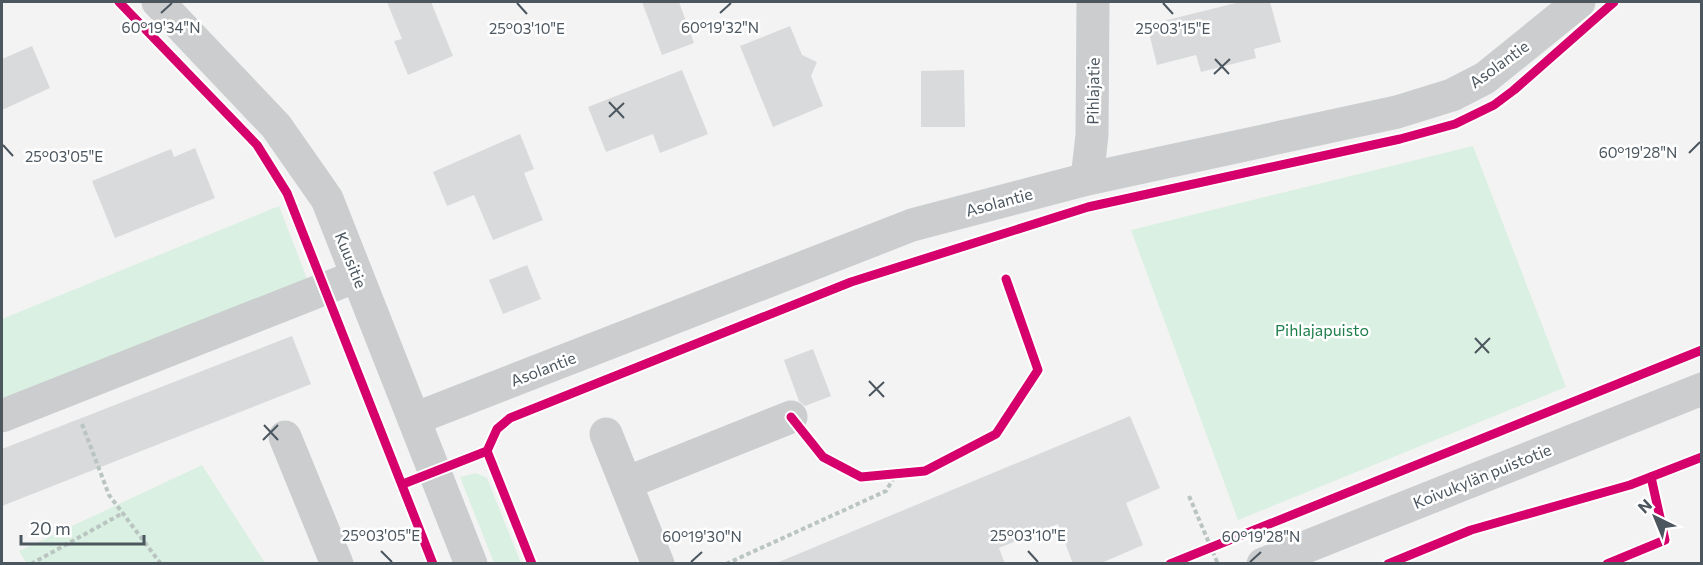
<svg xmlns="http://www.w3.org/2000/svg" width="1703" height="565" viewBox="0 0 1703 565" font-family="Commissioner,sans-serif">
<rect width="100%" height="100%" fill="#f3f3f3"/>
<g fill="#daf0e2">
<path d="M1473 146 1566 387 1238 520 1131 230Z"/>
<path d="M279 206 309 284 2 416V319Z"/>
<path d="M202 465 265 563 27 564 19 551Z"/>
<path d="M476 473 487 478 521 563H494L460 477Z"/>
</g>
<g fill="#d9dadb">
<path d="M387 2H431L453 56 408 75 394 41 402 39Z"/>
<path d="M642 2H679L694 43 662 55Z"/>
<path d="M1240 2H1270L1281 42 1254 49 1256 58 1201 72 1196 55 1157 65 1147 25Z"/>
<path d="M790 26 802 55 817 62 811 76 823 106 773 127 740 46Z"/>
<path d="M32 46 50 88 2 110V59Z"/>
<path d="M682 70 708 134 660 153 653 134 606 152 588 107Z"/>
<path d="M964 70 965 127H921V71Z"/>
<path d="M520 134 534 169 524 173 543 220 493 240 474 195 447 206 433 172Z"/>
<path d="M195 148 215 198 115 238 92 181 171 149 174 157Z"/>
<path d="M527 265 541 299 503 314 489 280Z"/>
<path d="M292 336 311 384 2 506V449Z"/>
<path d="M813 349 831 396 805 406 799 401 784 360Z"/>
<path d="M1130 416 1160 488 1126 503 1143 545 1099 564H1073L1058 524 999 548 1005 564H774Z"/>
</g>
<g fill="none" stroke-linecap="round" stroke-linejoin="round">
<g stroke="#bac5c1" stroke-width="4" stroke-dasharray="4.5 3" stroke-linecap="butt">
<path d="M82 424 109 495 161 564"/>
<path d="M1189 496 1218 564"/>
<path d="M31 564 123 513"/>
<path d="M726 564 886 491 896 474"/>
<path d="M1607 564 1665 540 1651 477"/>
</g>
<g stroke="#cbcdce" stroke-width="33">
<path d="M158 2 276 126 327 199 471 564"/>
<path d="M1087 179 1092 135 1093 2"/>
<path d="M2 416 357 276"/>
<path d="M414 419 912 225 1087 179 1397 112 1452 95 1485 78 1579 2"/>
<path d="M606 434 658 564"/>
<path d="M285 437 337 564"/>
<path d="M626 483 791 417"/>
<path d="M1263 564 1702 389"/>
</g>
<g stroke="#fff" stroke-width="13">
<g id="cycleway">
<path d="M119 2 257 145 287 193 433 564"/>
<path d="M791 417 823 457 861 477 925 471 996 434 1038 370 1006 279"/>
<path d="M487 451 532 564"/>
<path d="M403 484 487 451 497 429 510 418 851 282 1088 207 1400 139 1455 124 1494 105 1514 90 1614 2"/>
<path d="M1170 564 1702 350"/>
<path d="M1388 564 1471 530 1630 485 1702 457"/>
<path d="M1607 564 1665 540 1651 477"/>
</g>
</g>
<use href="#cycleway" stroke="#d6006c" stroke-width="9"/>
</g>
<path fill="none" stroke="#4b565f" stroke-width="2" d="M517 3 527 14M1163 3 1173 14M161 13 172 3M720 13 731 3M1215 59 1229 74M1214 74 1230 59M609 102 624 118M609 117 624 103M3 145 13 156M1689 153 1700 142M1475 338 1489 353M1475 353 1490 338M869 381 884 397M869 396 884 382M264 425 278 440M263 440 278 425M381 551 392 562M1028 551 1038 562M691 562 702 552M1250 562 1261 552"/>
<g text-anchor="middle" stroke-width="5" stroke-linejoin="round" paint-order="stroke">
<g font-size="16" fill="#4b565f" stroke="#fff">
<text transform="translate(1499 64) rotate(-36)" y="6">Asolantie</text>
<text transform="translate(1093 91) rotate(-89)" y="6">Pihlajatie</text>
<text transform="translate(999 202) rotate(-15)" y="6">Asolantie</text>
<text transform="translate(351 260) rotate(68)" y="6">Kuusitie</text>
<text transform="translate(543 369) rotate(-21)" y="6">Asolantie</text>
<text transform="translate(1482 476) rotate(-22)" y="6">Koivukylän puistotie</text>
</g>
<g font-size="16" fill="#1e7e4b" stroke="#fff">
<text x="1322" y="336">Pihlajapuisto</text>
</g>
</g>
<g font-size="15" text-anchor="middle" fill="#4b565f" stroke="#fff" stroke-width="5" stroke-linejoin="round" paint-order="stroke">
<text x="161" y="33">60°19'34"N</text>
<text x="720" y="33">60°19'32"N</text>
<text x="527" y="34">25°03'10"E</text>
<text x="1173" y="34">25°03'15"E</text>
<text x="1638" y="158">60°19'28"N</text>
<text x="64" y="162">25°03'05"E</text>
<text x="381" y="541">25°03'05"E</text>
<text x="1028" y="541">25°03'10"E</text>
<text x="702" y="542">60°19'30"N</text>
<text x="1261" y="542">60°19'28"N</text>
</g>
<rect width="1703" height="565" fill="none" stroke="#4b565f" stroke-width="6"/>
<g transform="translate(1655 517) rotate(317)" stroke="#ffffff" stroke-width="4.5" paint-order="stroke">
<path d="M0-4.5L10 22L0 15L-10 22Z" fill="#4b565f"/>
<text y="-9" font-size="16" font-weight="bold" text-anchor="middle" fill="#4b565f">N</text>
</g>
<path d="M21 535v9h123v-9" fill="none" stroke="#4b565f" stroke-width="3"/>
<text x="30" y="535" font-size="18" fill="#4b565f" stroke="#ffffff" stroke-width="4.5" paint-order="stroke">20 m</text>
</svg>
